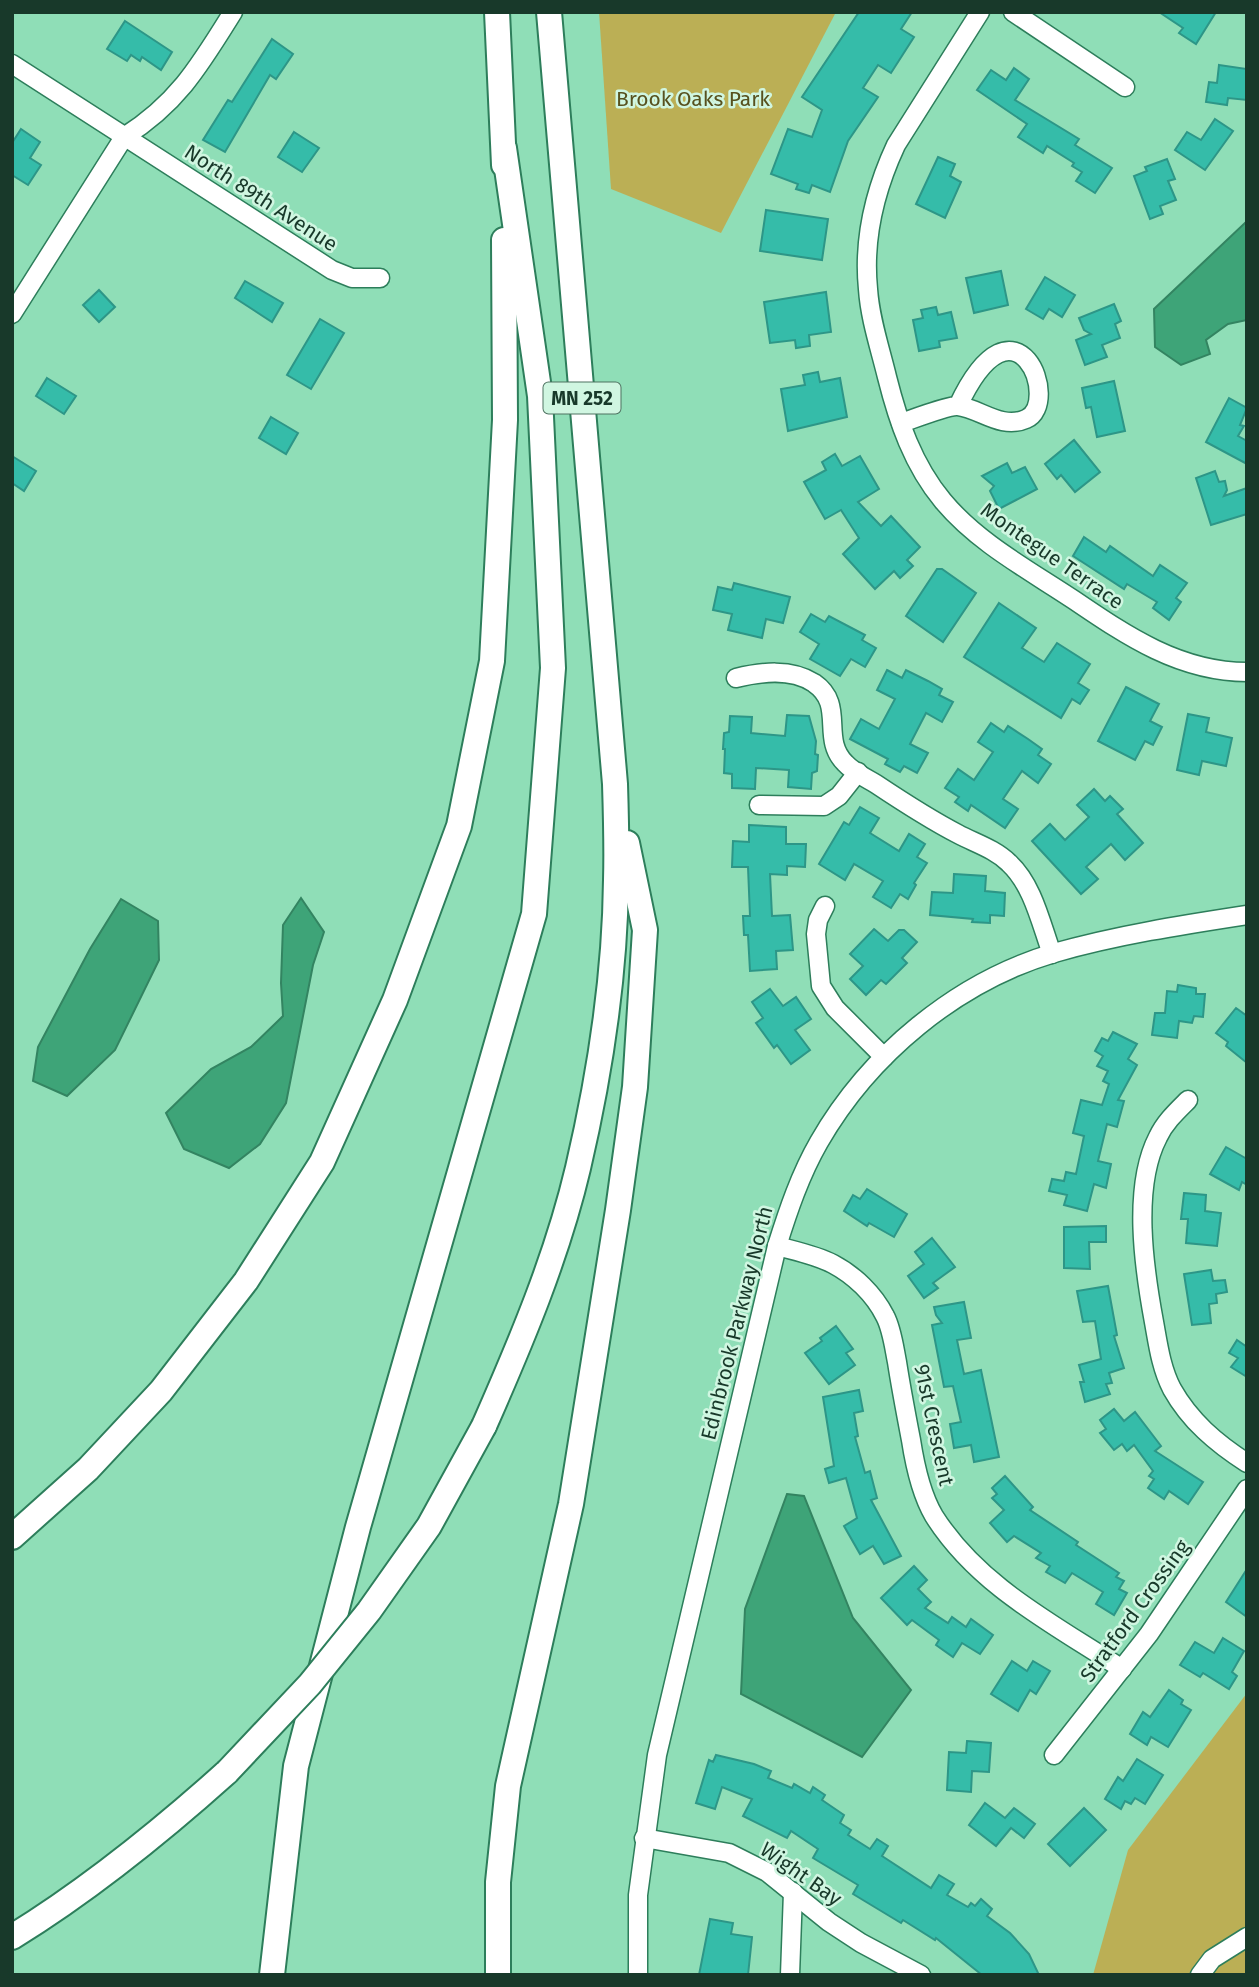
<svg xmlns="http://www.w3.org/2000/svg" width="1259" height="1987" viewBox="0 0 1259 1987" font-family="'Fira Sans',sans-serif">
<rect width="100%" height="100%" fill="#8fdeb7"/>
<g fill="#bbaf55">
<path d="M599 12H836L721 233 611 189Z"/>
<path d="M1247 1693V1975H1093L1128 1850Z"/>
</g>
<g fill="#3ea478" stroke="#338461" stroke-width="2">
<path d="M1247 221V320L1228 324 1206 340 1210 354 1181 365 1155 347 1154 309Z"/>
<path d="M301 898 324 932 313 965 286 1103 260 1144 229 1168 184 1149 166 1113 211 1069 251 1047 283 1016 281 983 283 925Z"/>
<path d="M121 899 158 921 159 960 115 1050 67 1096 33 1081 38 1047 90 949Z"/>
<path d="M787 1494 804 1496 853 1618 911 1690 862 1757 741 1694 745 1609Z"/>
</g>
<g fill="#35bca9" stroke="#2d9687" stroke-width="2">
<path d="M859 12H912L901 29 914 37 891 73 878 65 863 88 878 97 848 141 830 192 812 185 809 193 796 189 798 184 771 174 788 129 812 137 822 110 802 97Z"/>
<path d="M1159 12H1216L1196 44 1179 33 1183 28Z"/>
<path d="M125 21 172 52 161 70 142 57 140 61 131 55 127 61 107 49Z"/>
<path d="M272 39 293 54 276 79 270 75 225 152 203 140 228 100 232 102Z"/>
<path d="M1219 65 1247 69V100L1228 98 1227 105 1206 102 1209 82 1217 83Z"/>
<path d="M1014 68 1029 79 1015 100 1079 139 1075 145 1112 168 1095 193 1076 181 1082 172 1072 166 1074 163 1047 146 1043 153 1018 137 1027 124 977 90 991 70 1006 80Z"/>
<path d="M1215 119 1233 131 1205 170 1175 150 1187 132 1201 140Z"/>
<path d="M21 129 40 142 30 158 41 165 28 185 12 175V143Z"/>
<path d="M294 132 319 148 302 172 278 157Z"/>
<path d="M938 157 955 164 950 176 961 182 945 218 916 204Z"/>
<path d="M1167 159 1175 179 1168 181 1176 200 1160 206 1163 214 1150 219 1134 176 1147 171 1145 167Z"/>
<path d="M766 210 828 219 822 260 760 251Z"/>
<path d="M1001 271 1008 305 974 313 966 278Z"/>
<path d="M1045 277 1075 295 1062 317 1049 309 1043 319 1026 309Z"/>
<path d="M245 281 283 303 272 322 235 298Z"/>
<path d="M99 290 115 307 99 322 83 305Z"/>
<path d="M826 292 831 332 809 335 810 346 796 348 795 340 770 343 764 302Z"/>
<path d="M1114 304 1121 321 1115 324 1120 338 1102 345 1107 357 1085 365 1076 340 1091 334 1084 330 1079 318Z"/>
<path d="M936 307 938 315 951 312 957 338 939 341 940 347 919 351 913 320 923 318 921 310Z"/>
<path d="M320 319 344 333 311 389 287 375Z"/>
<path d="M818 372 820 382 840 378 847 417 788 431 781 389 805 385 803 375Z"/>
<path d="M47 378 76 396 64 414 36 396Z"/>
<path d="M1114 381 1125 431 1097 437 1091 407 1086 408 1082 388Z"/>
<path d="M1229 398 1247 408 1240 425 1244 426 1238 436 1247 441V464L1206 442Z"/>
<path d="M271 417 298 433 286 454 259 438Z"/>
<path d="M1074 440 1100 472 1075 492 1061 475 1057 479 1045 464Z"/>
<path d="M835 454 842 466 860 456 879 489 858 502 881 526 891 516 920 547 907 560 913 566 900 578 894 571 875 589 843 554 859 538 841 510 825 519 804 482 826 470 822 462Z"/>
<path d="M12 456 36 471 24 491 12 483Z"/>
<path d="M1007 463 1012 473 1025 467 1037 489 999 509 990 491 994 486 982 476Z"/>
<path d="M1215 471 1219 482 1225 481 1227 490 1224 496 1247 488V514L1211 525 1196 478Z"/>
<path d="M1084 537 1106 552 1110 546 1153 576 1160 565 1187 583 1176 598 1181 602 1169 620 1153 608 1157 602 1127 584 1124 589 1073 556Z"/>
<path d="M937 569H942L976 593 943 642 906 616Z"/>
<path d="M734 583 790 597 783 623 766 619 762 638 728 630 732 614 713 610 718 587 732 590Z"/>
<path d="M999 603 1036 628 1022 648 1044 662 1057 643 1090 664 1078 683 1089 690 1080 704 1072 699 1061 718 964 657Z"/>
<path d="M811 614 825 622 829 616 865 635 862 640 876 648 865 667 851 659 840 676 810 659 819 644 800 632Z"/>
<path d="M887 670 902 678 906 670 928 681 942 689 939 695 953 702 942 722 926 713 910 744 928 753 917 773 904 766 900 772 885 764 888 759 850 739 861 719 879 729 895 699 877 690Z"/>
<path d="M1126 687 1159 704 1150 721 1162 727 1153 745 1145 741 1135 760 1098 741Z"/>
<path d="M1188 714 1209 718 1206 732 1232 738 1226 766 1202 761 1199 775 1177 770Z"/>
<path d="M787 715 809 716 816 741 815 754 818 755 817 771 812 773 811 789 788 787 789 770 756 768 755 789 732 788V774L724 773 725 749H723L724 733 729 732 730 716 752 717 751 733 785 736Z"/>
<path d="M991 723 1004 732 1008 726 1028 739 1042 749 1038 755 1051 764 1038 783 1022 771 1003 799 1018 809 1005 828 971 805 968 811 955 802 959 797 945 788 958 769 974 780 993 752 978 742Z"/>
<path d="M1094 789 1105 801 1110 796 1123 809 1117 814 1143 843 1125 860 1111 844 1086 867 1098 879 1081 894 1032 841 1050 824 1065 840 1089 817 1077 805Z"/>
<path d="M860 807 879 818 870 833 899 851 909 834 925 844 917 857 927 863 914 883 916 885 908 899 900 894 891 908 873 897 883 881 854 864 845 880 819 864 844 822 849 825Z"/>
<path d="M749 825 786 827V844H806L805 867 787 866V875L770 874 772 916 790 915 793 950 776 951 777 969 750 971 748 935H744L743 916H750L748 867H732L733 841 749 842Z"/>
<path d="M954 874 986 876 985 891 1005 893 1004 916 990 915V923L972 922 973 919 930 915 932 892 953 893Z"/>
<path d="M874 929 888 941 899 930H904L917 942 902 958 907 963 886 984 881 980 866 995 850 979 863 966 850 954Z"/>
<path d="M1178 985 1196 988V994H1205L1203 1017 1194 1016 1192 1023 1179 1021 1177 1038 1152 1035 1155 1013H1165L1167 991 1177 992Z"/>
<path d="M770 989 783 1006 796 997 811 1019 795 1030 810 1050 791 1064 777 1045 774 1048 756 1023 763 1018 752 1002Z"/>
<path d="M1236 1008 1247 1016V1063L1226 1046 1228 1042 1216 1033Z"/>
<path d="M1113 1032 1137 1044 1128 1059 1137 1065 1118 1100 1124 1101 1117 1127 1107 1124 1098 1161 1111 1164 1106 1188 1094 1184 1087 1211 1064 1205 1067 1195 1049 1191 1052 1179 1064 1181 1066 1172 1076 1174 1084 1136 1073 1133 1081 1100 1102 1105 1109 1084 1103 1081 1108 1071 1097 1066 1103 1056 1095 1051 1102 1038 1108 1041Z"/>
<path d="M1226 1147 1247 1159V1185L1242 1182 1239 1190 1210 1174Z"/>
<path d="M867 1189 907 1214 894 1237 869 1223 867 1226 844 1211 853 1195 860 1199Z"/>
<path d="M1184 1193 1206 1195 1205 1211 1221 1213 1217 1246 1186 1243 1188 1219H1181Z"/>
<path d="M1106 1226V1242H1089L1090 1269 1064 1268V1227Z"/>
<path d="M932 1238 955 1267 933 1283 938 1288 924 1298 908 1276 924 1264 915 1252Z"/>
<path d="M1211 1270 1213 1281 1225 1280 1227 1292 1216 1294 1217 1303 1209 1304 1211 1323 1192 1325 1184 1274Z"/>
<path d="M1108 1286 1117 1335 1114 1336 1124 1368 1109 1373 1112 1383 1106 1384 1110 1394 1085 1402 1080 1382H1084L1079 1365 1101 1359 1095 1321 1083 1322 1077 1291Z"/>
<path d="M964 1302 971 1338 957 1340 964 1374 981 1370 999 1457 974 1462 971 1445 954 1448 950 1424 961 1422 953 1386 944 1387 932 1325 942 1323 936 1315 934 1307Z"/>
<path d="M836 1326 853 1349 846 1353 855 1365 829 1384 805 1353 822 1341 820 1338Z"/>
<path d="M1237 1340 1247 1347V1377L1231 1367 1238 1358 1229 1353Z"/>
<path d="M859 1390 863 1411 854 1413 858 1436 855 1437 865 1473 870 1471 877 1498 871 1500 901 1556 884 1564 873 1546 860 1554 844 1526 857 1518 846 1478 829 1483 825 1469 834 1466 823 1397Z"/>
<path d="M1114 1409 1124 1421 1135 1412 1161 1446 1155 1451 1203 1482 1188 1504 1169 1491 1164 1499 1148 1488 1154 1479 1149 1476 1153 1471 1134 1445 1127 1451 1122 1444 1114 1450 1100 1433 1106 1429 1100 1420Z"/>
<path d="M1005 1476 1033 1507 1030 1510 1078 1542 1076 1545 1119 1573 1116 1577 1124 1581 1119 1589 1127 1593 1114 1615 1096 1604 1103 1592 1072 1573 1065 1583 1046 1572 1050 1566 1036 1558 1041 1553 1014 1536 1007 1542 990 1523 1004 1510 992 1498 997 1494 992 1488Z"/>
<path d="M914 1566 927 1580 918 1589 931 1602 925 1608 948 1623 952 1617 966 1627 971 1619 993 1635 980 1654 962 1643 953 1657 936 1645 939 1640 912 1620 907 1625 881 1598Z"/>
<path d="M1247 1569V1617L1226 1602Z"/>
<path d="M1223 1638 1244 1651 1232 1672 1237 1676 1229 1689 1203 1673 1200 1677 1180 1665 1195 1642 1214 1653Z"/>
<path d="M1012 1661 1027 1671 1033 1661 1050 1671 1036 1694 1030 1690 1018 1711 991 1694Z"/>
<path d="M1169 1690 1183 1700 1181 1704 1191 1710 1168 1747 1151 1737 1147 1745 1130 1734 1143 1712 1150 1717Z"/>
<path d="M967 1741 991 1743 989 1772 972 1771 971 1792 947 1790 949 1752 966 1753Z"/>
<path d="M716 1755 754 1764 771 1771 768 1778 792 1788 794 1784 810 1793 813 1787 825 1795 822 1800 844 1815 840 1823 851 1830 848 1835 870 1849 877 1839 888 1846 882 1856 931 1888 939 1875 954 1884 947 1895 968 1907 971 1903 975 1906 981 1899 992 1909 987 1916 1010 1933 1029 1954 1039 1975H982L936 1938 935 1940 903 1920 901 1923 853 1894 858 1885 813 1858 818 1849 791 1831 787 1838 743 1816 752 1799 722 1787 715 1809 696 1803 709 1760 713 1762Z"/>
<path d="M1137 1759 1163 1775 1145 1804 1135 1798 1131 1804 1125 1801 1121 1809 1105 1799 1118 1777 1123 1781Z"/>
<path d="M985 1803 1005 1818 1014 1808 1035 1824 1024 1838 1011 1828 996 1846 969 1825Z"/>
<path d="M1084 1808 1106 1830 1070 1866 1048 1844Z"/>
<path d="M710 1919 733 1923 731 1934 752 1937 748 1975H699Z"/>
</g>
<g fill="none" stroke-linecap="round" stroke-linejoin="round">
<g stroke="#2d7e5b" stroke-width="21">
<g id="minor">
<path d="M980 12 896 145C875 190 863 239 868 289 870 319 880 348 887 377 898 421 913 465 943 501 978 543 1029 570 1074 600 1127 636 1180 672 1247 672"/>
<path d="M1013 12 1125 87"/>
<path d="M12 64 332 270 352 278H380"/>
<path d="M12 314 124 137C178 103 200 65 233 12"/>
<path d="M901 423C913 419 949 405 958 406 979 408 1001 430 1026 419 1062 404 1016 282 958 406"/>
<path d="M736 678C761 672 791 668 814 683 846 705 820 738 845 763 853 772 866 778 876 784 903 802 929 819 958 834 975 843 995 849 1009 863 1033 885 1041 924 1052 954"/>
<path d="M759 805 824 806 839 796 858 772"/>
<path d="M825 906 818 920 816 934 821 986 835 1008 884 1057"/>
<path d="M1188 1100C1177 1111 1165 1122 1158 1137 1132 1187 1144 1268 1154 1322 1158 1344 1161 1368 1172 1389 1190 1421 1216 1443 1247 1463"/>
<path d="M777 1246C795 1251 816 1255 833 1264 854 1275 874 1294 885 1316 892 1329 894 1347 897 1362 901 1388 906 1414 911 1440 915 1466 921 1494 934 1516 979 1587 1054 1624 1122 1669"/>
<path d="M1054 1755 1149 1634 1247 1489"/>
<path d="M644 1838 729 1853 767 1872 829 1922 861 1943 921 1975"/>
<path d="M638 1975V1895L657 1755 777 1246C788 1211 800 1175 819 1142 869 1055 956 982 1054 953 1117 935 1182 925 1247 915"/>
<path d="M790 1975 793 1892"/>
<path d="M1200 1975 1212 1959 1247 1937"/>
</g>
</g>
<g stroke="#2d7e5b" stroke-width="28">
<g id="highway">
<path d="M497 12 504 165"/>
<path d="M484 1426C521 1342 557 1257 578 1168 600 1074 615 976 616 880 617 848 616 816 615 784L549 12"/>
<path d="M12 1537 88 1469 161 1391 246 1281 322 1162 395 1000 459 826 492 661 505 420 504 240"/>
<path d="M12 1937C90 1889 159 1833 227 1772"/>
<path d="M272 1975 296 1766 358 1527 534 914 553 668 540 396 504 148"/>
<path d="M498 1975V1882L508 1786 571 1504 618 1210 635 1087 645 930 627 843"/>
</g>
</g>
<use href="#minor" stroke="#fff" stroke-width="18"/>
<use href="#highway" stroke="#fff" stroke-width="24"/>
<g stroke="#2d7e5b" stroke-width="28" stroke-linecap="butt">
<path id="highway-bridge" d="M227 1772 310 1684 369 1611 429 1526 484 1426"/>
</g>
<use href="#highway-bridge" stroke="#fff" stroke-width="24"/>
</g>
<g text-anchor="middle" stroke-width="5" stroke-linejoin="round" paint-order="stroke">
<rect fill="#d0f6e1" stroke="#4f7261" stroke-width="2" x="543.5" y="382.5" width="77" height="31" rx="5"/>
<g font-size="19" font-weight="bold" fill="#18392a">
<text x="582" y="405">MN 252</text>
</g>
<g font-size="21" fill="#57511e" stroke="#d0f6e1">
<text x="693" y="106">Brook Oaks Park</text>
</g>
<g font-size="21" fill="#18392a" stroke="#d0f6e1">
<text transform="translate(261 198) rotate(33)" y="7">North 89th Avenue</text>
<text transform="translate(1052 556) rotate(35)" y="7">Montegue Terrace</text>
<text transform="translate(737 1323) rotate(-76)" y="7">Edinbrook Parkway North</text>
<text transform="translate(934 1425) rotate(78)" y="7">91st Crescent</text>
<text transform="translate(1135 1611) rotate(-54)" y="7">Stratford Crossing</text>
<text transform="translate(801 1874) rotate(35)" y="7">Wight Bay</text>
</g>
</g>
<rect width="1259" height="1987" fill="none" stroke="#18392a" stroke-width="28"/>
</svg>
